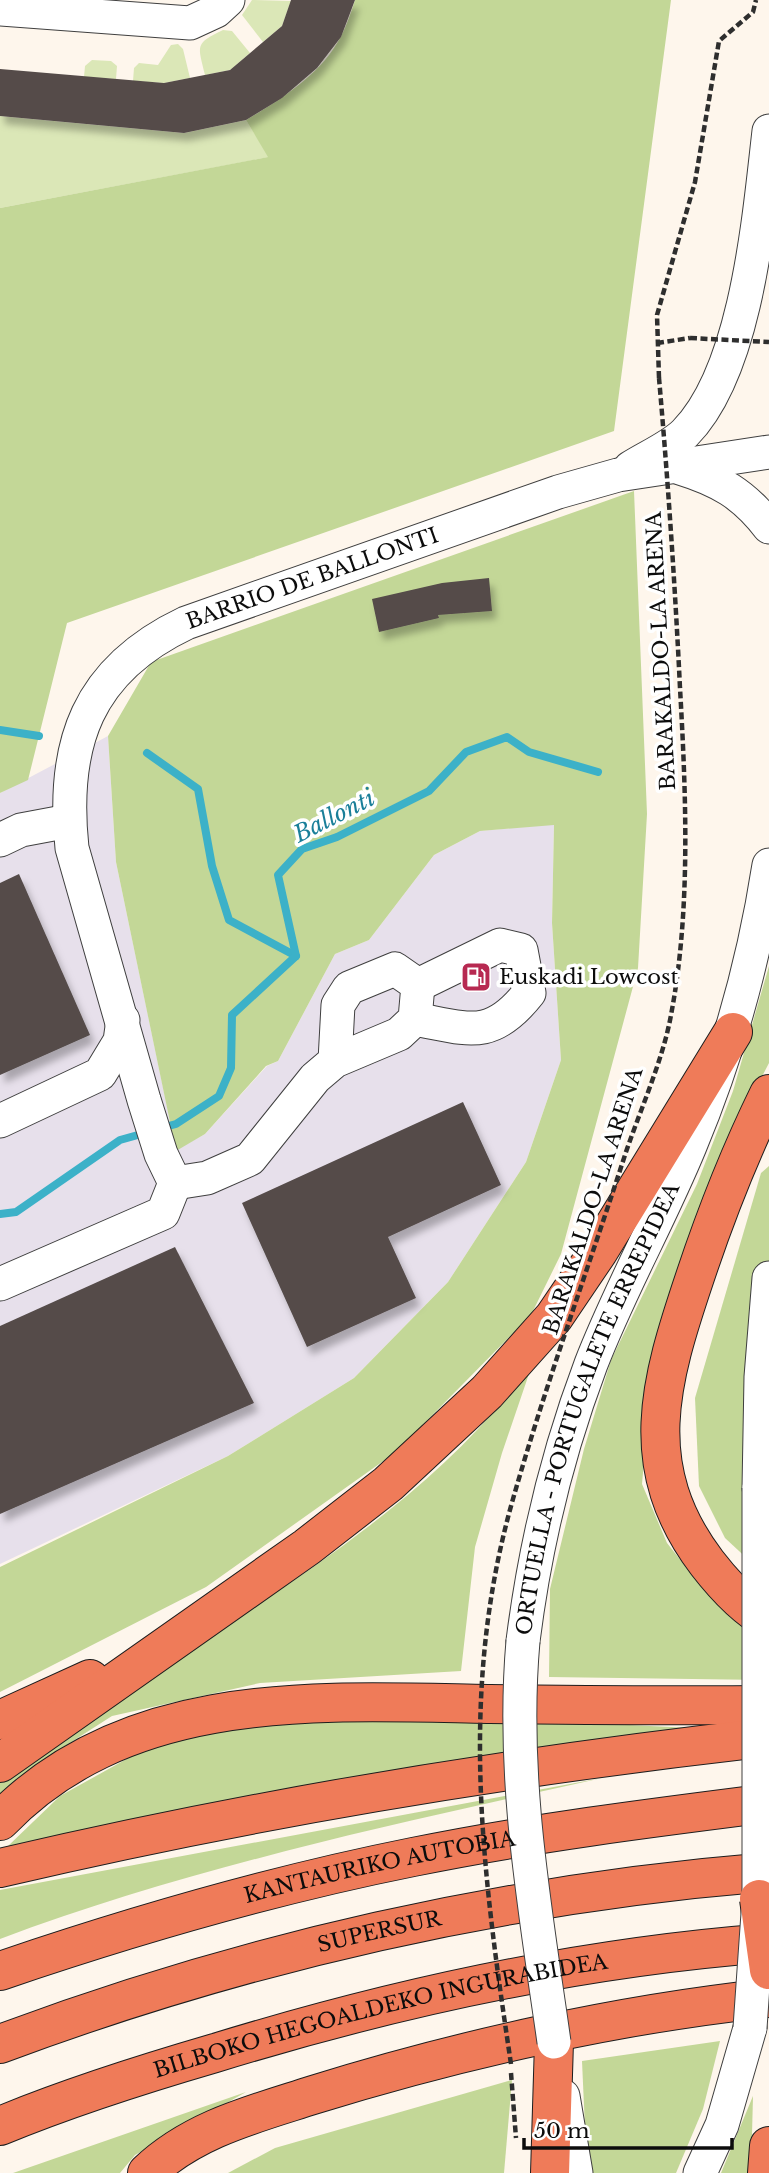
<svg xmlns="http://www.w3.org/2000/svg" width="769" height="2173" viewBox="0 0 769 2173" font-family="'Libre Baskerville',serif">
<defs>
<filter id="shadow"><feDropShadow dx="4.5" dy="8" stdDeviation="3.5" flood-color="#0004"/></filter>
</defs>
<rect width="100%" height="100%" fill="#fef6ec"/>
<path fill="#e7e0eb" d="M108 736 116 862 176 1150 205 1134 267 1066 278 1061 335 954 369 940 434 855 480 831 554 824 552 923 561 1060 526 1162 448 1282 354 1378 228 1456 0 1564V793Z"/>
<g fill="#dbe7b7">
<path d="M252 0 291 1 282 26 263 42 242 15Z"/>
<path d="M223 30 232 31 250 53 230 70 205 75C198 45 194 44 223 30Z"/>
<path d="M178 44 183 49 190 78 164 83 133 81 134 68 139 63 158 65 171 45Z"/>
<path d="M92 60 111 61 117 66 116 79 84 77 85 66Z"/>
<path d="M0 116 184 133 246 120 269 157 0 208Z"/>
</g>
<g fill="#c3d797">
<path d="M355 0H671L614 431 67 623 28 780 0 793V208L268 157 246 120C281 99 322 74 341 36 347 25 351 12 355 0Z"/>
<path d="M634 491 647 814 638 968 561 1254 531 1315 396 1452 206 1587 0 1692V1567L228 1456 354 1378 448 1282 526 1162 561 1060 552 923 554 825 480 831 434 855 369 940 335 954 278 1061 266 1066 205 1134 176 1151 116 862 108 736 151 662Z"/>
<path d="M769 966V1063L744 1111 650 1395 642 1484 667 1543 701 1586 731 1618 769 1636V1680L549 1677 550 1589 584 1449 611 1360 697 1184 733 1091Z"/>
<path d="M769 1166V1579L725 1538 699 1486 695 1398 761 1173Z"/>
<path d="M533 1362 502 1453 475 1547 461 1671 260 1683 112 1716 40 1762 0 1795V1783C41 1753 82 1721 124 1693 265 1598 434 1503 533 1362Z"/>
<path d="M461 1717 692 1728 209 1808 8 1846 60 1796 132 1756 166 1744 261 1719Z"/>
<path d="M602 1778C399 1823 195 1866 0 1939V1890Z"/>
<path d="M720 2041 703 2109 676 2173H587L582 2061Z"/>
<path d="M512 2080 504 2173H228L275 2148Z"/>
<path d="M246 2092 135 2155 120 2173H13Z"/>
<path d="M753 2096 751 2173H721Z"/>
</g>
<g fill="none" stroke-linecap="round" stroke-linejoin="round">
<g stroke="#3cb1c8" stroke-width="8">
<path d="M0 730 39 736"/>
<path d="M147 753 198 789 212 866 229 920 296 956"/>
<path d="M161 1128 176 1124 219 1096 231 1068 232 1015 296 956 278 875 302 849 337 837 429 791 466 752 507 737 529 752 598 772"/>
<path d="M0 1214 16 1212 120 1140 145 1133"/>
</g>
</g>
<g fill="#544b49" filter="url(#shadow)">
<path d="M291 0H355L341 37 317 68 282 98 246 120 184 133 0 116V69L164 83 230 70 282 26Z"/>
<path d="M489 578 492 611 438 615 439 618 379 632 372 599 442 583Z"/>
<path d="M19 874 90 1035 0 1075V883Z"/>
<path d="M463 1102 501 1185 388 1237 416 1298 307 1347 242 1203Z"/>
<path d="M175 1247 254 1403 0 1514V1326Z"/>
</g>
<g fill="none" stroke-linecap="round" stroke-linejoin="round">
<g stroke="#3f3f3f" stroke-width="35">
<g id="minor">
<path d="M0 9 190 23 216 11 228 0"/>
<path d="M630 468C647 457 671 447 685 433 747 370 759 217 769 131"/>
<path d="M680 468C719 480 744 494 769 527"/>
<path d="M0 840 21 830 69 821"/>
<path d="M415 1019C469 1029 491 1041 529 993L521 950 500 945 418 985"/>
<path d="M0 1121 100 1074 120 1041 123 1020"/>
<path id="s1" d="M175 1183 161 1154 144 1100 72 848C61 744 87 670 186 623L558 492 618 475 769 452"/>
<path d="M175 1183 207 1178 250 1159 315 1078 335 1061 399 1034 415 1019 418 985 395 969 349 988 338 1005 335 1061"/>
<path d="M0 1284 163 1213 175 1183"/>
<path d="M759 1488 761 1377 769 1278"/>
<path id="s2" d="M523 1641C535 1546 557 1454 591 1364 620 1289 660 1219 690 1146 728 1055 754 962 769 865"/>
<path d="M563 2096 576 2173"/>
<path d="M700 2173 722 2125 750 2028"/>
</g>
</g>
<g stroke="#1d1d1d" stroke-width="40">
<g id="highway">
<path d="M769 1094C740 1153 716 1214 695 1277 660 1381 634 1467 707 1563 724 1585 745 1608 769 1621"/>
<path d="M0 1720 90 1679"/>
<path d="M0 1763 307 1547 388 1484 487 1392 554 1317 598 1252 733 1032"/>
<path d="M0 1821C128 1688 319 1701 488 1704 582 1705 675 1706 769 1705"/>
<path d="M0 1868C252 1809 511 1766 769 1737"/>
<path id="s3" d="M0 1971C135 1925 273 1885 413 1857 531 1833 650 1818 769 1803"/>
<path id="s4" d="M0 2044C246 1952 507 1893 769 1872"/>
<path id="s5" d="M0 2126C70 2097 143 2074 215 2053 394 1998 582 1957 769 1943"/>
<path d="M147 2173C193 2129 254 2114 313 2095 458 2050 618 2014 769 1998"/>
<path d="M550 2173 554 2042"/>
<path d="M767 2173 769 2146"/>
</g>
</g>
<g stroke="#2e2e2e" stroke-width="4.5" stroke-dasharray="7 3.5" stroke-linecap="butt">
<path d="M657 343 690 338"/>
<path d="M659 378 657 315 695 182 719 41 753 12 756 0"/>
<path d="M511 2073 516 2138"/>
</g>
<use href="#minor" stroke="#fff" stroke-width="33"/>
<use href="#highway" stroke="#ef7b59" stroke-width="38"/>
<g stroke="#3f3f3f" stroke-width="35" stroke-linecap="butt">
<g id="minor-bridge">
<path d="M523 1641C511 1777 535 1908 554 2042"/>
<path d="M750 2028 759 1899V1488"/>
</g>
</g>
<g stroke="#1d1d1d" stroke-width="40" stroke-linecap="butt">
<path id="highway-bridge" d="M759 1899 769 1970"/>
</g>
<g stroke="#2e2e2e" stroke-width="4.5" stroke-dasharray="7 3.5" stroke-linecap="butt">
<path d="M690 338 769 342"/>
<path d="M511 2064C482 1870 458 1691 513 1499 546 1383 588 1269 625 1155 640 1110 663 1060 671 1015 691 910 686 794 680 688 675 585 668 481 659 378"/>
</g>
<use href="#minor-bridge" stroke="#fff" stroke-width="33"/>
<use href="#highway-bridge" stroke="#ef7b59" stroke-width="38"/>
</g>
<defs>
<g id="fuel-square" transform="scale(1.575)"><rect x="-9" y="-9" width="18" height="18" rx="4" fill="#b72951" stroke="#fff"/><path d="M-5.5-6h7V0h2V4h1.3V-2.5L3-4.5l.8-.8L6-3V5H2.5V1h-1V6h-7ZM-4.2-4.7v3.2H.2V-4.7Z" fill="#fff"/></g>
</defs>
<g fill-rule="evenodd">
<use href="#fuel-square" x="476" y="977"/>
</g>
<g text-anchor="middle" stroke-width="7" stroke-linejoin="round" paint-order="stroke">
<g font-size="21" fill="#0c0c0c" stroke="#fff">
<text dy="7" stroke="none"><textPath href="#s1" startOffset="758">BARRIO DE BALLONTI</textPath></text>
<text transform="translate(661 651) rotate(-93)" y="7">BARAKALDO-LA ARENA</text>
<text transform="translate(593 1201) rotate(-72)" y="7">BARAKALDO-LA ARENA</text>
<text dy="7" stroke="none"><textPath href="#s2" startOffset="245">ORTUELLA - PORTUGALETE ERREPIDEA</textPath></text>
<text dy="7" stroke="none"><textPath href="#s3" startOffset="394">KANTAURIKO AUTOBIA</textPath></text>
<text dy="7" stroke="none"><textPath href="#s4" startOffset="396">SUPERSUR</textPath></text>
<text dy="7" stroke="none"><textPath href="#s5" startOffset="397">BILBOKO HEGOALDEKO INGURABIDEA</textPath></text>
</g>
<g font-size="21" fill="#0c0c0c" stroke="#fff" text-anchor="start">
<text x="499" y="984">Euskadi Lowcost</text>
</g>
<g font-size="23" font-style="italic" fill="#1a7f99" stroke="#fff">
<text transform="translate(334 816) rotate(-27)" y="8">Ballonti</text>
</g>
</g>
<path d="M524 2138v10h208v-10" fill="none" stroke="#0c0c0c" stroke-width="3.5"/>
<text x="534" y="2138" font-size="21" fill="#0c0c0c" stroke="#ffffff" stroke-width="5" paint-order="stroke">50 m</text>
</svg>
